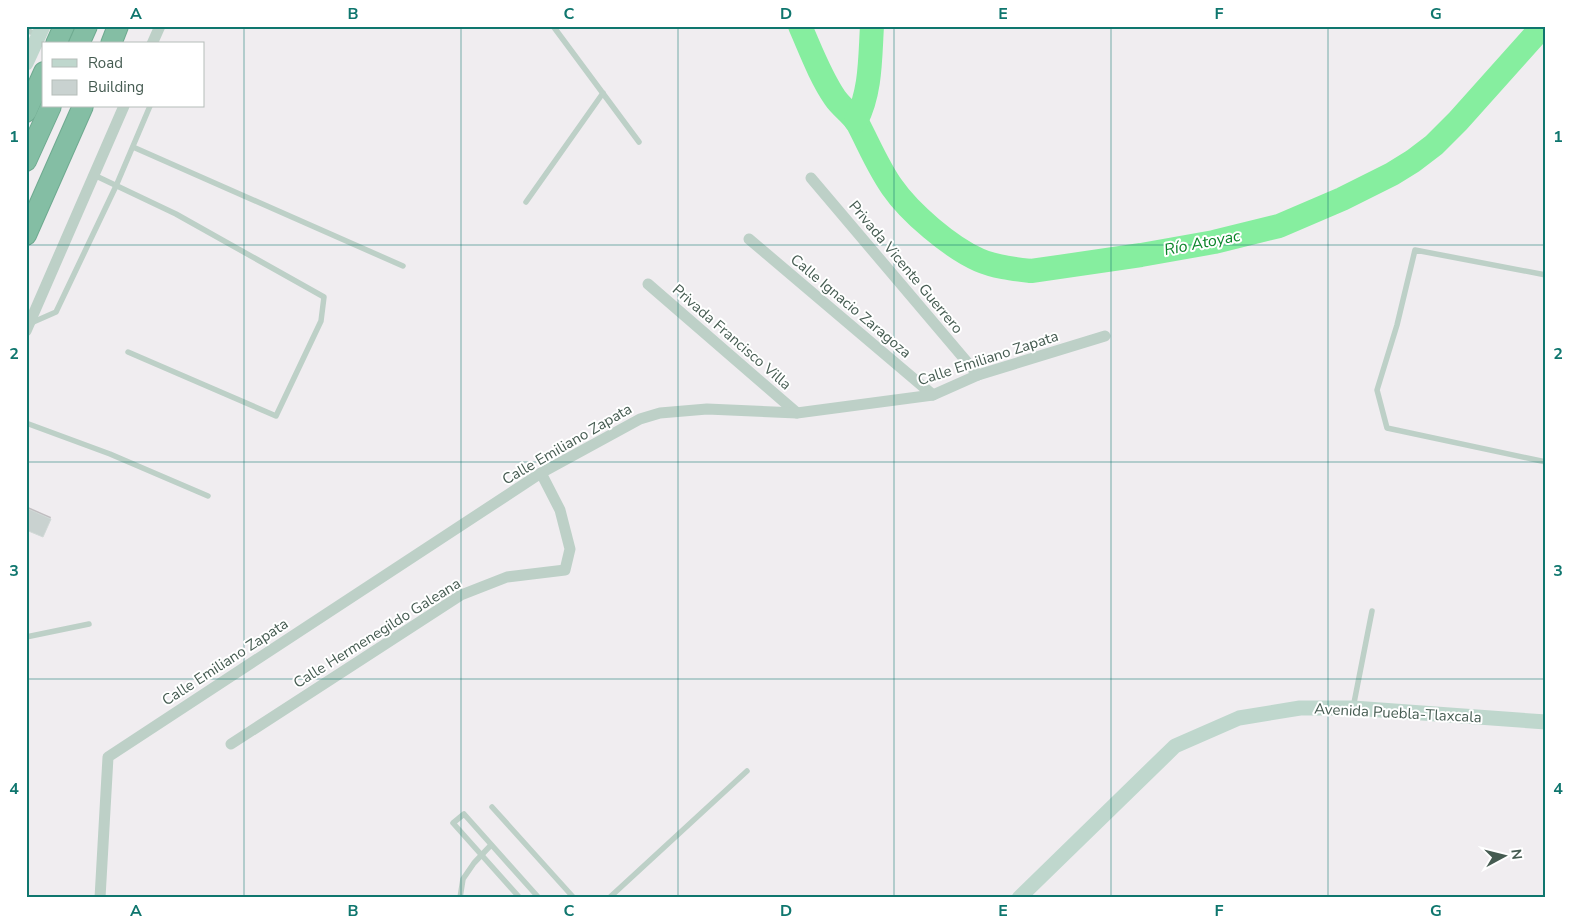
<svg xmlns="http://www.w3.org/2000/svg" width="1572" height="924" viewBox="0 0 1572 924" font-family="'Nunito Sans',sans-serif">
<rect width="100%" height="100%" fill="#f0edf0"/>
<path fill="#0003" d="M26 506 51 517 44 534 26 529Z"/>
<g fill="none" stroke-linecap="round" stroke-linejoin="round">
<g stroke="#86ee9f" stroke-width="24">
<path d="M800 26C811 51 820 76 835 98 841 107 853 115 858 124 869 145 878 167 892 187 910 213 950 247 979 260 995 267 1014 269 1031 271L1141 255 1214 242 1279 226 1342 199 1392 174 1413 161 1434 145 1458 121 1543 26"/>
<path d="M856 121C871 92 870 58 872 26"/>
</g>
</g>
<path fill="#c9d2d0" stroke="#d1d9d7" d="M26 508 51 519 43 537 26 530Z"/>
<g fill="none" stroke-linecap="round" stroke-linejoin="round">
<g stroke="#6faa90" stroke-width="22">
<g id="highway">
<path d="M56 44 64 26"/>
<path d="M79 44 87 26"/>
<path d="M111 44 118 26"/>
<path d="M26 112 44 72"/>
<path d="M26 161 51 106"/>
<path d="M26 235 83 106"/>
</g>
</g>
<g stroke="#bdd0c7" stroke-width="5.5">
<path d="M553 26 639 142"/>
<path d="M26 30 38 35"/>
<path d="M133 147 403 266"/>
<path d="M94 175 176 214 324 297 321 321 276 416 128 352"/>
<path d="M526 202 603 93"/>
<path d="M1546 275 1415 250 1397 325 1377 390 1387 428 1546 462"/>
<path d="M31 323 56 312 116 186 150 106"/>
<path d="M26 423 110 454 208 496"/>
<path d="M26 637 89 624"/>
<path d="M1353 708 1372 611"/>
<path d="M492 807 574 898"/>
<path d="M460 898 463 879 474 863 491 845"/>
<path d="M520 898 453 823 464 814 539 898"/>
<path d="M609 898 747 771"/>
</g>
<g stroke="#bdd0c7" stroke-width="11">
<path d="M152 44 160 26"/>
<path d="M811 178 978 375"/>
<path d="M749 239 933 395"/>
<path d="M648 284 797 413"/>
<path d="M26 331 124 106"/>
<path d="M231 744 461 595 507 577 565 570 570 549 560 510 541 473"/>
<path d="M100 898 108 757 541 473 640 419 660 413 707 409 797 413 933 395 978 375 1105 336"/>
</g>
<g stroke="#bfd7cd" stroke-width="15">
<path d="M26 63 43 26"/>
<path d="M1019 898 1175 746 1239 718 1300 708H1353L1546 722"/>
</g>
<use href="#highway" stroke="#84bea4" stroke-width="20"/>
</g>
<path fill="none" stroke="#0f766e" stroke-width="1" stroke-opacity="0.55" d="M244 26V898M461 26V898M678 26V898M894 26V898M1111 26V898M1328 26V898M26 245H1546M26 462H1546M26 679H1546"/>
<g text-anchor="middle" stroke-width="4" stroke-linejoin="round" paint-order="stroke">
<g font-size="15" fill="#455b51" stroke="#fff">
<text transform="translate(906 267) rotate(50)" y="5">Privada Vicente Guerrero</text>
<text transform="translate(851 306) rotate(40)" y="5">Calle Ignacio Zaragoza</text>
<text transform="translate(732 337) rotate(41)" y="5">Privada Francisco Villa</text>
<text transform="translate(988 358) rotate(-18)" y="5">Calle Emiliano Zapata</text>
<text transform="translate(567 444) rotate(-30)" y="5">Calle Emiliano Zapata</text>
<text transform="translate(377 633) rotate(-32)" y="5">Calle Hermenegildo Galeana</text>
<text transform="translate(225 662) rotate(-33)" y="5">Calle Emiliano Zapata</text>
<text transform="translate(1398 713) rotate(3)" y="5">Avenida Puebla-Tlaxcala</text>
</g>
<g font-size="16" font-style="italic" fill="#0b8429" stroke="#fff">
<text transform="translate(1202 242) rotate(-11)" y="6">Río Atoyac</text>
</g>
</g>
<rect width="1572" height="924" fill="none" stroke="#ffffff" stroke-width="55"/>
<rect x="42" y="42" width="162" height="65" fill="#ffffff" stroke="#b5bdb9"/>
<rect x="52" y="59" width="25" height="8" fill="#bfd7cd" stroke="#b5bdb9"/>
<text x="88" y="68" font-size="15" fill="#455b51">Road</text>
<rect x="52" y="80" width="25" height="15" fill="#c9d2d0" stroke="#b5bdb9"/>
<text x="88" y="92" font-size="15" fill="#455b51">Building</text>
<g transform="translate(1504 856) rotate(83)" stroke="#ffffff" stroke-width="4" paint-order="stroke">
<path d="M0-4L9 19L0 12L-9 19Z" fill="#455b51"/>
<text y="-8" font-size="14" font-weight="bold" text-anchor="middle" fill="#455b51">N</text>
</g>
<rect x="28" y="28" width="1516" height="868" fill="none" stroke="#0f766e" stroke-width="2"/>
<g font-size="16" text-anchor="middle" font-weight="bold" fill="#0f766e">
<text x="136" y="19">A</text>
<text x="353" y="19">B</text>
<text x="569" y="19">C</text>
<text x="786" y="19">D</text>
<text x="1003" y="19">E</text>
<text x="1219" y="19">F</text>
<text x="1436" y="19">G</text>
<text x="14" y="142">1</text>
<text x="1558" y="142">1</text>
<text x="14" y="359">2</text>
<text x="1558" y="359">2</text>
<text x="14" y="576">3</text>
<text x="1558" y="576">3</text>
<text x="14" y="794">4</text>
<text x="1558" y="794">4</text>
<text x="136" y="916">A</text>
<text x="353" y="916">B</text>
<text x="569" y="916">C</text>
<text x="786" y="916">D</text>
<text x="1003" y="916">E</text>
<text x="1219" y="916">F</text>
<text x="1436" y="916">G</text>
</g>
</svg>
